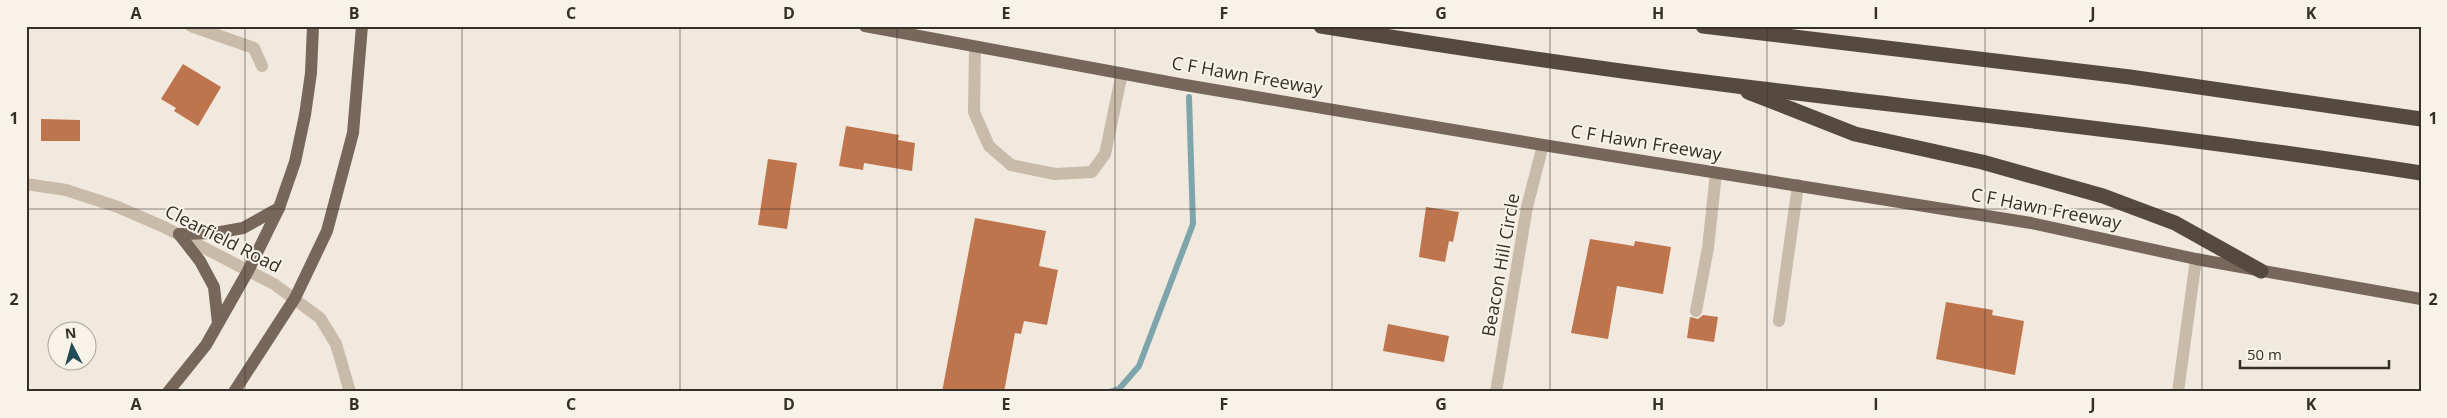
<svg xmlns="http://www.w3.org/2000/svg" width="2447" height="418" viewBox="0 0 2447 418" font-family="'Open Sans',sans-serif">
<rect width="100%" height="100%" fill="#f1e9dd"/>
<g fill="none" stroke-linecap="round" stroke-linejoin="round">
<path stroke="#7ea5ac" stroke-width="6" d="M1109 392 1119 389 1139 366 1193 224 1189 97"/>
</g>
<g fill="#be744d">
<path d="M183 64 221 87 198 126 174 111 176 108 161 99Z"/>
<path d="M41 119 80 120V141H41Z"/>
<path d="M846 126 899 135 898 140 915 143 912 171 864 163 863 170 839 166Z"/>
<path d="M768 159 797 163 787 229 758 225Z"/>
<path d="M1426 207 1459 212 1453 242 1449 241 1445 262 1419 257Z"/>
<path d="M975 218 1046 231 1039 266 1058 270 1047 325 1024 321 1021 334 1015 333 1004 392H942Z"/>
<path d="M1590 239 1634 246 1635 241 1671 247 1663 294 1617 286 1608 339 1571 333Z"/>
<path d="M1946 302 1993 310 1992 315 2024 321 2015 375 1936 359Z"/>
<path d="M1703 315 1718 317 1714 342 1687 338 1690 317 1698 319Z"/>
<path d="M1388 324 1449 336 1444 362 1383 351Z"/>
</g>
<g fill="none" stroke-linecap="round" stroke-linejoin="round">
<g stroke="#c8bba9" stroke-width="12">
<path d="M191 26 254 48 262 66"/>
<path d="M975 47 974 112 989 146 1011 165 1055 174 1092 172 1105 154 1122 73"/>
<path d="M26 184 66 190 118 207 164 227 274 284 320 318 336 344 350 392"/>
<path d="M1696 311 1708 248 1716 173"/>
<path d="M1779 321 1798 185"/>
<path d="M1496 392 1527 207 1543 145"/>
<path d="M2178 392 2196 259"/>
</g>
<g stroke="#77675b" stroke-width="12">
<path d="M865 26 1179 84 1543 145 2031 223 2196 259 2421 299"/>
<path d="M179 234 215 233 243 228 279 208"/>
<path d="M179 234 200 261 214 287 218 323"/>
<path d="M168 392 206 345 248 271 279 208 295 162 305 115 311 73 313 26"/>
<path d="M234 392 295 298 327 231 353 133 362 26"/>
</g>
<g stroke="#564940" stroke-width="15">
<path d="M1321 26C1457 48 1593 68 1729 85 1960 113 2191 137 2421 173"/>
<path d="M1703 26 2130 77 2421 119"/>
<path d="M1748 92 1855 134 1982 162 2103 196 2175 223 2261 271"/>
</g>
</g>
<path fill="none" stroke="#362e29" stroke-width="1" stroke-opacity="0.55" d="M245 26V392M462 26V392M680 26V392M897 26V392M1115 26V392M1332 26V392M1550 26V392M1767 26V392M1985 26V392M2202 26V392M26 209H2421"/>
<g text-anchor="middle" stroke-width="4" stroke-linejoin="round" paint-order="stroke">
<g font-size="18" fill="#362e29" stroke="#f8f3e9">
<text transform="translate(1247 76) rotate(10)" y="6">C F Hawn Freeway</text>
<text transform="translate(1646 143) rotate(9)" y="6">C F Hawn Freeway</text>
<text transform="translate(2046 209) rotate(11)" y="6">C F Hawn Freeway</text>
<text transform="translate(223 239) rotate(27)" y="6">Clearfield Road</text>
<text transform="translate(1501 265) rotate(-80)" y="6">Beacon Hill Circle</text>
</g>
</g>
<rect width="2447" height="418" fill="none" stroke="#f8f3e9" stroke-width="55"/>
<g transform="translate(72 346) rotate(354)"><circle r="24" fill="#f8f3e9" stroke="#aaa49c"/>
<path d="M0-4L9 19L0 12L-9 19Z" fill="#214c54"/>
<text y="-8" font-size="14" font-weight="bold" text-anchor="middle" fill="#362e29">N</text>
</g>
<path d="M2240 360v8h149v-8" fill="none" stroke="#362e29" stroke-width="2.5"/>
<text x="2247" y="360" font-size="15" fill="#362e29" stroke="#f8f3e9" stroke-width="4" paint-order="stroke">50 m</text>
<rect x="28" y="28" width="2392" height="362" fill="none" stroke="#362e29" stroke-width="2"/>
<g font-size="16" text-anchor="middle" font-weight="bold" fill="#362e29">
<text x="136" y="19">A</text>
<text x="354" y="19">B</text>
<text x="571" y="19">C</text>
<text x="789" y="19">D</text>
<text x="1006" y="19">E</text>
<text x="1224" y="19">F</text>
<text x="1441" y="19">G</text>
<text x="1658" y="19">H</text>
<text x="1876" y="19">I</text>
<text x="2093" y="19">J</text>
<text x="2311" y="19">K</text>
<text x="14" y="124">1</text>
<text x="2433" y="124">1</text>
<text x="14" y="305">2</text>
<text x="2433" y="305">2</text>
<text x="136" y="410">A</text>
<text x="354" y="410">B</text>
<text x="571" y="410">C</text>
<text x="789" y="410">D</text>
<text x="1006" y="410">E</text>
<text x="1224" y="410">F</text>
<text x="1441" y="410">G</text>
<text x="1658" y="410">H</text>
<text x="1876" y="410">I</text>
<text x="2093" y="410">J</text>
<text x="2311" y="410">K</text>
</g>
</svg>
